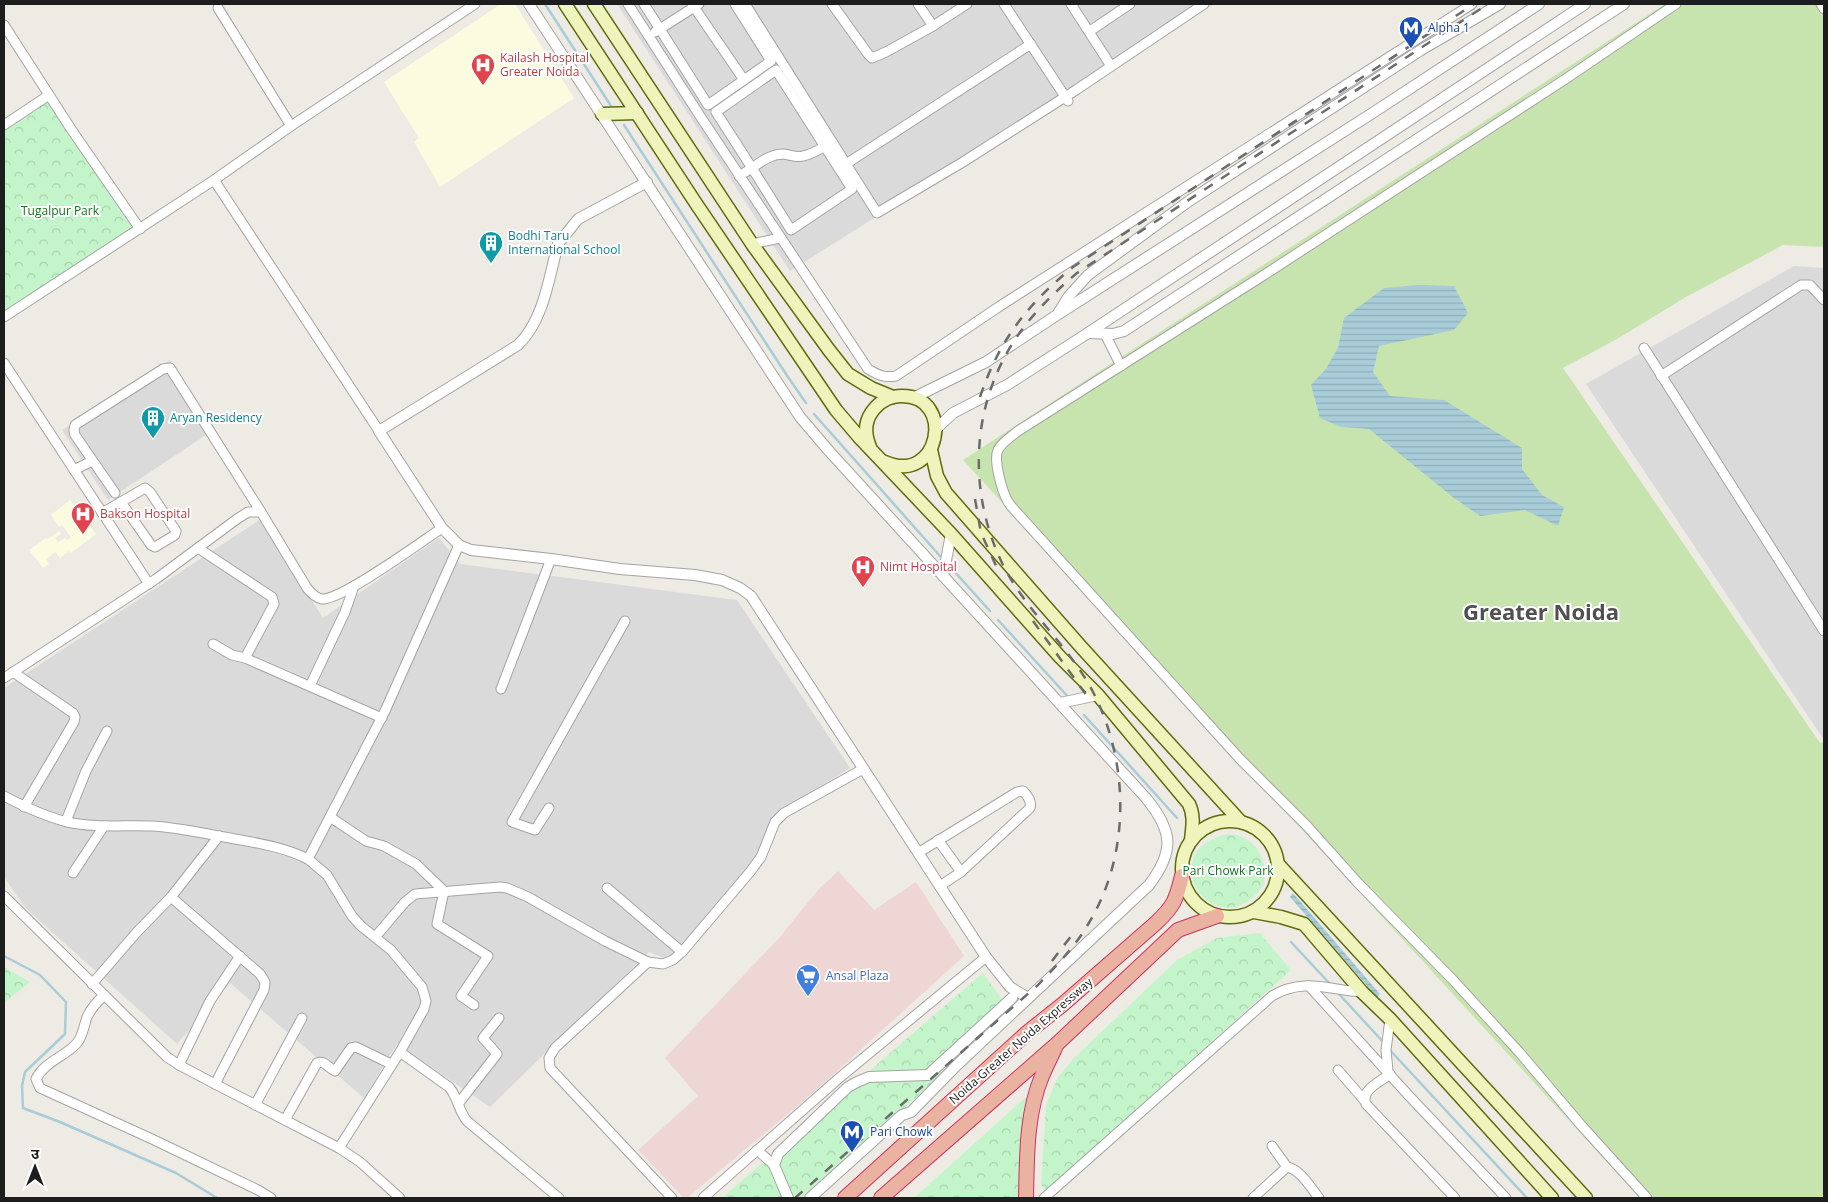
<svg xmlns="http://www.w3.org/2000/svg" width="1828" height="1202" viewBox="0 0 1828 1202" font-family="'Open Sans','Noto Sans Devanagari',sans-serif">
<defs>
<pattern id="park-crowns" width="20" height="18" patternUnits="userSpaceOnUse" patternTransform="scale(1.25)"><rect width="20" height="18" fill="#c4f5ca"/><path d="M2 6a3 3 0 1 1 6 0M12 15a3 3 0 1 1 6 0" fill="none" stroke="#a8d2ad"/></pattern>
<pattern id="water-rules" width="6" height="5" patternUnits="userSpaceOnUse" patternTransform="scale(1.25)"><rect width="6" height="5" fill="#a8ccd8"/><path d="M0 2.5h6" fill="none" stroke="#90afb9"/></pattern>
</defs>
<rect width="100%" height="100%" fill="#eeebe4"/>
<g fill="#dbdada">
<path d="M617 4H1214L790 271Z"/>
<path d="M1794 266 1824 268V740L1586 384Z"/>
<path d="M170 360 215 429 108 500 62 430Z"/>
<path d="M261 519 323 618 439 538 460 564 737 600 850 768 773 816 762 854 671 961 649 952 490 1107 397 1044 364 1098 230 983 177 1044 32 914 24 906 4 877V688Z"/>
</g>
<path fill="#edd6d4" d="M838 871 874 910 916 882 964 956 814 1092 687 1198H684L638 1150 698 1096 665 1058 780 937 818 890Z"/>
<g fill="#fbfcdf">
<path d="M501 4H515L574 98 440 187 414 142 419 138 384 82Z"/>
<path d="M70 500 96 534 71 553 69 551 60 558 55 552 46 559 49 564 43 568 29 550 46 538 48 539 59 531 61 534 55 538 58 542 65 538 67 540 71 537 62 525 59 527 51 515Z"/>
</g>
<path fill="#c7e4ae" d="M1665 4H1824V247L1783 245 1686 297 1617 339 1563 368 1820 743 1824 742V1198H1640L963 460Z"/>
<g fill="url(#park-crowns)">
<path d="M49 95 140 229 4 317V125Z"/>
<path d="M1222 835C1226 835 1232 834 1237 835 1255 840 1266 858 1265 876 1264 886 1260 892 1252 898 1216 929 1168 876 1204 844 1209 840 1216 838 1222 835Z"/>
<path d="M1260 933 1291 970 1045 1192 1041 1184 1046 1105 1058 1077 1073 1059 1177 960 1217 938Z"/>
<path d="M4 967 30 982 4 1003Z"/>
<path d="M983 973 1008 1008 1003 1022 800 1198H722Z"/>
<path d="M1027 1096 1022 1192 1019 1198H914Z"/>
</g>
<g fill="url(#water-rules)">
<path d="M1418 285 1454 286 1468 313 1454 330 1379 346 1373 372 1390 396 1444 400 1522 448V469L1542 495 1564 507 1558 526 1525 510 1480 516 1454 498 1369 429 1341 427 1320 418 1311 385 1325 370 1338 348 1344 318 1384 288Z"/>
<path d="M1293 893 1380 994 1377 997 1290 897Z"/>
</g>
<g fill="none" stroke-linecap="round" stroke-linejoin="round">
<g stroke="#a8ccd8" stroke-width="2.5">
<path d="M545 4 611 106"/>
<path d="M624 125 786 374 806 403"/>
<path d="M814 414 940 556"/>
<path d="M954 571 990 611"/>
<path d="M998 620 1070 699"/>
<path d="M1084 715 1177 818"/>
<path d="M1291 942 1331 985"/>
<path d="M4 956 40 975 66 1002 65 1034 25 1072 22 1086 23 1108 60 1122 176 1173 217 1198"/>
<path d="M1338 993 1385 1044"/>
<path d="M1388 1048 1527 1198"/>
</g>
<g stroke="#a4a4a4" stroke-width="11">
<g id="minor">
<path d="M628 4 702 119 868 369C878 375 884 378 896 376L1000 306 1472 4"/>
<path d="M644 4 708 105 771 61 735 4"/>
<path d="M692 4 744 80"/>
<path d="M745 4 877 213 963 162 1076 90 1204 4"/>
<path d="M832 4 868 54 872 58 886 52 933 26 967 4"/>
<path d="M918 4 933 26"/>
<path d="M1004 4 1068 101"/>
<path d="M1071 4 1111 66"/>
<path d="M1821 4 1824 9"/>
<path d="M218 8 291 126"/>
<path d="M4 25 71 129 140 229"/>
<path d="M1090 31 1130 4"/>
<path d="M655 32 699 4"/>
<path d="M4 125 49 95"/>
<path d="M846 164 1031 44"/>
<path d="M739 176 752 168 716 112 776 70 852 189 791 230 752 168C762 161 771 154 784 154 791 155 797 158 803 156 814 154 823 147 832 142"/>
<path d="M214 180 379 431"/>
<path d="M752 244 780 238"/>
<path d="M4 317 214 180 291 126 475 4"/>
<path d="M1105 334 1121 366"/>
<path d="M1644 348 1824 631"/>
<path d="M4 363 149 584"/>
<path d="M1661 376 1801 285H1810L1824 300"/>
<path d="M74 470 92 461"/>
<path d="M145 488 150 492 176 531 175 535 155 547 151 545 121 502Z"/>
<path d="M115 493 75 435 74 430 75 425 163 369 170 368 261 512"/>
<path d="M102 513 121 502"/>
<path d="M198 548 272 597 274 604 245 658"/>
<path d="M213 644 232 655 245 658 382 718"/>
<path d="M13 672 73 713 75 717 74 722 24 807"/>
<path d="M4 678 156 579 237 519 248 512H261L307 588C311 593 316 598 322 599 342 600 421 542 442 528"/>
<path d="M310 686 345 612 354 586"/>
<path d="M501 689 551 559"/>
<path d="M4 796C25 807 44 816 67 822 95 828 123 825 151 826 174 827 197 832 219 836 249 842 280 845 308 859"/>
<path d="M549 808 535 830 512 822 625 621"/>
<path d="M330 817 366 841 384 846 416 864 444 891 437 924 488 956 461 996 474 1005"/>
<path d="M66 821 86 771 107 731"/>
<path d="M938 840 961 872"/>
<path d="M918 853 1017 792 1023 791C1028 796 1032 801 1030 808L961 872 940 886"/>
<path d="M73 873 104 826"/>
<path d="M607 888 682 952"/>
<path d="M4 896 167 1057 179 1065 215 1084 339 1148 360 1162 400 1198"/>
<path d="M171 897 260 974 265 982 264 990 215 1084"/>
<path d="M376 936 405 902 415 894 500 887 507 888 528 897 605 941 648 962 663 964 673 960 682 952 750 872 761 857 775 822 784 813 863 769"/>
<path d="M648 962 555 1048 549 1058 550 1068 672 1198"/>
<path d="M92 984 137 932 171 897 219 836"/>
<path d="M1309 986 1411 1098 1506 1198"/>
<path d="M104 995C97 1002 91 1008 87 1017 84 1025 83 1036 77 1043 65 1057 45 1061 36 1079L40 1088 152 1139 258 1190 271 1198"/>
<path d="M400 1052 424 1009 426 1001 422 987 391 950 361 926 352 916 327 875 308 859 385 711 459 545"/>
<path d="M179 1065 210 1001 240 956"/>
<path d="M1338 1070 1364 1100"/>
<path d="M1388 1071 1386 1050 1390 1019"/>
<path d="M1390 1074C1380 1082 1360 1090 1366 1104L1455 1198"/>
<path d="M458 1104 497 1054 483 1038 499 1018"/>
<path d="M255 1105 302 1018"/>
<path d="M285 1120 317 1063C325 1060 328 1068 335 1071L351 1048 356 1047 391 1064"/>
<path d="M1272 1146 1287 1167"/>
<path d="M339 1148 400 1052 449 1087C458 1097 458 1110 467 1121L559 1198"/>
<path d="M757 1150 774 1165"/>
<path d="M703 1198 838 1079 986 957"/>
<path d="M1044 1198 1272 996C1303 977 1329 990 1362 992"/>
<path d="M1253 1198 1287 1167C1300 1169 1311 1188 1319 1198"/>
<path d="M1647 1198 1581 1125 1520 1053 1453 980 1358 883 1307 826 1240 759 1011 506C1003 497 993 461 998 450 1002 442 1012 436 1018 431L1264 275 1567 78 1676 4"/>
</g>
</g>
<g stroke="#a4a4a4" stroke-width="12">
<g id="tertiary">
<path d="M529 4 800 417 829 451 1146 798C1173 831 1175 851 1149 885L957 1065 911 1112 902 1115 810 1198"/>
<path d="M647 182 578 219 558 244C549 277 544 320 518 345L379 431 442 528 459 545 471 550 551 559 620 569 695 575 722 580 740 588 751 596 986 957 1010 987 1028 998"/>
<path d="M1059 312 1069 296 1088 275 1189 201 1421 50 1500 4"/>
<path d="M1088 333 1113 334 1124 331 1624 4"/>
<path d="M913 398 986 362 1057 315 1371 114 1539 4"/>
<path d="M936 429 953 413 1007 385 1088 333 1585 4"/>
<path d="M943 576 951 534"/>
<path d="M1060 703 1098 695"/>
<path d="M788 1198 774 1165 778 1154 848 1087 857 1082 869 1077 928 1075 1012 998"/>
</g>
</g>
<g stroke="#5e6c0d" stroke-width="15">
<g id="secondary">
<path d="M565 4 697 205 836 410 859 437 951 534 1060 657 1098 695 1189 804C1195 817 1192 828 1191 841"/>
<path d="M594 4 752 244 829 350 848 374 871 388 893 397"/>
<path d="M602 114 637 113"/>
<path d="M870 447C864 433 864 420 875 408 882 400 891 396 902 396 956 396 940 486 885 462"/>
<path d="M931 450 937 476 946 493 1082 648 1241 822"/>
<circle cx="1230" cy="869" r="48"/>
<path d="M1279 865 1586 1198"/>
<path d="M1254 912 1281 917 1304 924 1362 992 1390 1019 1552 1198"/>
</g>
</g>
<g stroke="#cb3161" stroke-width="16">
<g id="trunk">
<path d="M845 1198 1028 1032 1062 1005 1156 923C1174 906 1176 900 1182 876"/>
<path d="M881 1198 1058 1043 1178 930 1217 916"/>
<path d="M1026 1198C1027 1158 1026 1114 1042 1076 1046 1066 1051 1057 1055 1048"/>
</g>
</g>
<use href="#minor" stroke="#fff" stroke-width="9"/>
<use href="#tertiary" stroke="#fff" stroke-width="10"/>
<use href="#secondary" stroke="#eff4bc" stroke-width="12"/>
<use href="#trunk" stroke="#eab2a0" stroke-width="14"/>
<g stroke="#6b6b6b" stroke-width="2.5" stroke-dasharray="10 10" stroke-linecap="butt">
<path d="M980 397C999 340 1027 305 1073 267L1474 4"/>
<path d="M975 499 981 533 998 570"/>
<path d="M1033 621 1087 696"/>
<path d="M1052 961 1075 931"/>
<path d="M795 1198 1038 985C1056 966 1074 948 1087 926 1131 856 1130 762 1092 690 1068 645 1026 611 1003 565 966 490 971 399 1021 331 1037 309 1057 290 1077 273L1488 4"/>
</g>
</g>
<defs>
<g id="metro-pin" transform="scale(1.25)"><path d="M0 17L-7.5 6A9.5 9.5 0 1 1 7.5 6Z" fill="#1a4fb4" stroke="#fff"/><path d="M-5.5 5V-5H-3L0 0L3-5H5.5V5H3V-.5L0 4L-3-.5V5Z" fill="#fff"/></g>
<g id="hospital-pin" transform="scale(1.25)"><path d="M0 17L-7.5 6A9.5 9.5 0 1 1 7.5 6Z" fill="#e0444e" stroke="#fff"/><path d="M-5-5h3v3.5h4V-5h3V5h-3V1.5h-4V5h-3Z" fill="#fff"/></g>
<g id="building-pin" transform="scale(1.25)"><path d="M0 17L-7.5 6A9.5 9.5 0 1 1 7.5 6Z" fill="#0f9aa8" stroke="#fff"/><path d="M-4-6H4V6H1V3H-1V6H-4ZM-2.5-4.3h1.7v1.8h-1.7ZM.8-4.3h1.7v1.8H.8ZM-2.5-1h1.7V.8h-1.7ZM.8-1h1.7V.8H.8Z" fill="#fff"/></g>
<g id="supermarket-pin" transform="scale(1.25)"><path d="M0 17L-7.5 6A9.5 9.5 0 1 1 7.5 6Z" fill="#3f7fe0" stroke="#fff"/><path d="M-6-5.5h2.5l.6 2H6L4.5 2H-2.5L-4.4-4H-6ZM-1.5 3.2a1.3 1.3 0 1 0 .1 0ZM3 3.2a1.3 1.3 0 1 0 .1 0Z" fill="#fff"/></g>
</defs>
<g fill-rule="evenodd">
<use href="#metro-pin" x="1411" y="28"/>
<use href="#hospital-pin" x="483" y="65"/>
<use href="#building-pin" x="491" y="243"/>
<use href="#building-pin" x="153" y="418"/>
<use href="#hospital-pin" x="83" y="514"/>
<use href="#hospital-pin" x="863" y="567"/>
<use href="#supermarket-pin" x="808" y="976"/>
<use href="#metro-pin" x="852" y="1132"/>
</g>
<g text-anchor="middle" stroke-width="4" stroke-linejoin="round" paint-order="stroke">
<g font-size="12" fill="#164399" stroke="#fff" text-anchor="start">
<text x="1428" y="32">Alpha 1</text>
<text x="870" y="1136">Pari Chowk</text>
</g>
<g font-size="12" fill="#be3a42" stroke="#fff" text-anchor="start">
<text x="500" y="62">Kailash Hospital<tspan x="500" dy="14">Greater Noida</tspan></text>
<text x="100" y="518">Bakson Hospital</text>
<text x="880" y="571">Nimt Hospital</text>
</g>
<g font-size="12" fill="#14731f" stroke="#fff">
<text x="60" y="215">Tugalpur Park</text>
<text x="1228" y="875">Pari Chowk Park</text>
</g>
<g font-size="12" fill="#0d838f" stroke="#fff" text-anchor="start">
<text x="508" y="240">Bodhi Taru<tspan x="508" dy="14">International School</tspan></text>
<text x="170" y="422">Aryan Residency</text>
</g>
<g font-size="12" fill="#366cbe" stroke="#fff" text-anchor="start">
<text x="826" y="980">Ansal Plaza</text>
</g>
<g font-size="12" fill="#1d1d1d" stroke="#fff">
<text transform="translate(1021 1041) rotate(-41)" y="4">Noida-Greater Noida Expressway</text>
</g>
<g font-size="22" font-weight="bold" fill="#505050" stroke="#fff">
<text x="1541" y="620">Greater Noida</text>
</g>
</g>
<rect width="1828" height="1202" fill="none" stroke="#1d1d1d" stroke-width="10"/>
<g transform="translate(35 1167)" stroke="#ffffff" stroke-width="4" paint-order="stroke">
<path d="M0-4L9 19L0 12L-9 19Z" fill="#1d1d1d"/>
<text y="-8" font-size="14" font-weight="bold" text-anchor="middle" fill="#1d1d1d">उ</text>
</g>
</svg>
